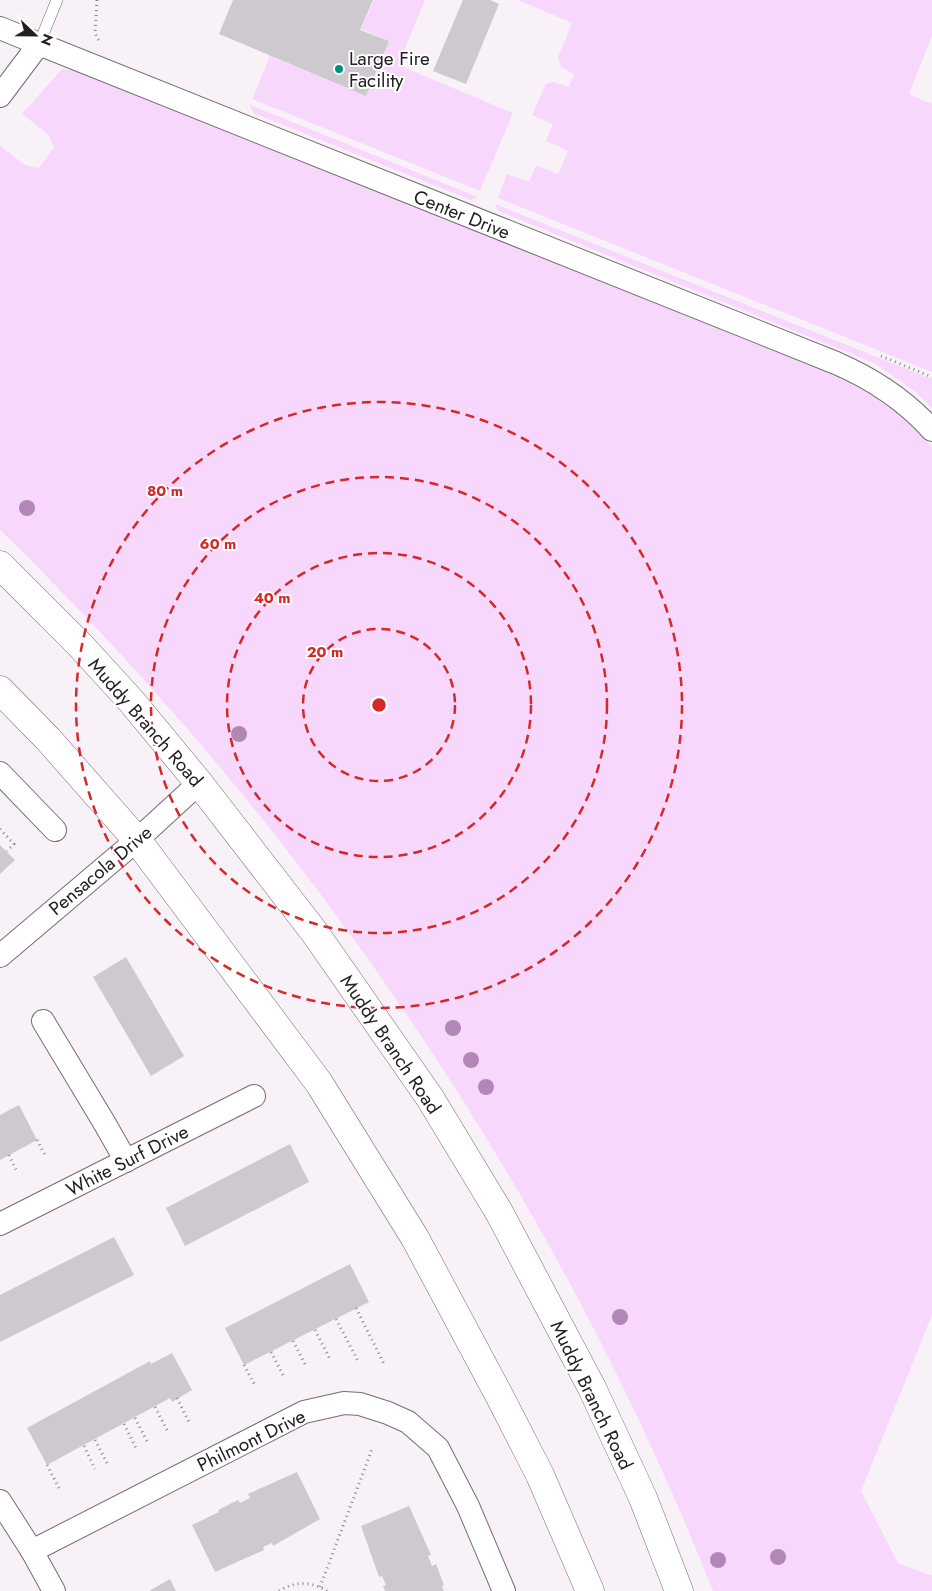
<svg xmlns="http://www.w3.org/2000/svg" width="932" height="1591" viewBox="0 0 932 1591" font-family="Jost,sans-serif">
<rect width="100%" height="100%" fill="#f8f2f8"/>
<g fill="#f8d7fc">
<path d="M374 0H425L398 65 513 113 480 191 252 99 270 56 366 96 389 41 361 29Z"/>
<path d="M518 0H932V36L909 94 932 104V372L498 198 507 174 529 182 536 165 558 174 568 151 546 141 553 124 532 115 546 84 554 82 569 87 574 74 561 67 558 57 572 23Z"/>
<path d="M62 69 75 70 836 376C874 395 904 414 932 447V1315L861 1491 898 1563 932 1576V1591H713C555 1192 307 829 0 530V146L25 165 39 168 54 147 48 134 22 114Z"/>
<path d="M250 105 478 197 471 200 253 113Z"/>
<path d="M495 204 932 379V408L916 392 874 363 498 211Z"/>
</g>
<g fill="#cec9cf">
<path d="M233 0H373L360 30 389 41 366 96 219 34Z"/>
<path d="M463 0H490L499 4 466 84 433 71Z"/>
<path d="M0 845 15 860 0 874Z"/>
<path d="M126 957 184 1056 151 1076 93 977Z"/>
<path d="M19 1105 37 1140 0 1160V1115Z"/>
<path d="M290 1144 309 1182 185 1246 166 1208Z"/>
<path d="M114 1237 134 1275 0 1342V1295Z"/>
<path d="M350 1264 369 1302 244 1365 225 1328Z"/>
<path d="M172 1353 192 1390 172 1402 170 1398 47 1465 27 1428 150 1361 151 1364Z"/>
<path d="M297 1472 320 1519 273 1546 272 1543 263 1547 264 1550 215 1572 192 1525 219 1512 218 1510 238 1500 240 1503 250 1498 248 1494Z"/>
<path d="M409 1506 431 1555 428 1556 432 1566 436 1564 444 1585 442 1586 444 1591H385L383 1586 386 1585 382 1576 379 1577 361 1526Z"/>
<path d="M170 1579 176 1591H149Z"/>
</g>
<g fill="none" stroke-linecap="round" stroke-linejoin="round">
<g stroke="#736e73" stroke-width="12">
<path id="lane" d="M39 44 57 0"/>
</g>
<g stroke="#736e73" stroke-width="24">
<g id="street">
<path d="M0 28 39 44"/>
<path d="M0 96 39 44 836 363C873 379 905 400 932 430"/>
<path d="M0 773 55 830"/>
<path d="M0 956 137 840 199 783"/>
<path d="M43 1021 105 1124 126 1161"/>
<path d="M0 1224 254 1096"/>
<path d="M0 1501 32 1551 54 1591"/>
<path d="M32 1551 304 1412 344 1403 360 1404 388 1413 408 1422 438 1448 468 1506 504 1591"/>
</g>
</g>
<g stroke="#736e73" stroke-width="29">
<g id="secondary">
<path d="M0 565 81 646 132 702 199 783 315 933 430 1098 499 1212 592 1388 643 1498 679 1591"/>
<path d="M0 690 48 739 137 840 319 1083 415 1238 500 1397 540 1475 590 1591"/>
</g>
</g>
<g stroke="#8a868a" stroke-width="3" stroke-dasharray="1 4" stroke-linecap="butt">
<path d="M97 0 95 33 99 41"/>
<path d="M881 356 932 377"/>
<path d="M0 829 14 844 7 851"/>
<path d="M37 1140 46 1157"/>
<path d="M9 1155 17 1172"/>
<path d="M356 1308 385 1366"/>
<path d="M336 1319 358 1361"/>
<path d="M315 1330 331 1361"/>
<path d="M293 1341 306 1366"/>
<path d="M271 1352 283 1375"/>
<path d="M244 1365 256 1387"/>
<path d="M177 1398 189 1422"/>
<path d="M155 1407 168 1432"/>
<path d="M135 1418 148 1443"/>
<path d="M124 1424 136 1448"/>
<path d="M95 1440 107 1463"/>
<path d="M84 1446 95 1469"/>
<path d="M47 1465 59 1488"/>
<path d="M320 1587 372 1449"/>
<path d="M279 1591C295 1581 311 1581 327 1591"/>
</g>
<use href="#lane" stroke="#fff" stroke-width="11"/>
<use href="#street" stroke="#fff" stroke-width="22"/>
<use href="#secondary" stroke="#fff" stroke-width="28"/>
</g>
<g fill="#b386b8">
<circle cx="27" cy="508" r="8"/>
<circle cx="239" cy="734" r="8"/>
<circle cx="453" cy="1028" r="8"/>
<circle cx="471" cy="1060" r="8"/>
<circle cx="486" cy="1087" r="8"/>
<circle cx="620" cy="1317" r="8"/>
<circle cx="778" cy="1557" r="8"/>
<circle cx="718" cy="1560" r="8"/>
</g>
<g fill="none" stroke="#d62828" stroke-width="2.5" stroke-dasharray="9 6">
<circle cx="379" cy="705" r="76"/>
<circle cx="379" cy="705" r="152"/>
<circle cx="379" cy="705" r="228"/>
<circle cx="379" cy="705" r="303"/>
</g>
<circle fill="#00907c" stroke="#fff" stroke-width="2" cx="339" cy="69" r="5"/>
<g text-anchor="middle" stroke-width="4" stroke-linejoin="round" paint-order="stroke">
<g font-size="19" fill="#222022" stroke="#fff" text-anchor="start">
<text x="349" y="65">Large Fire<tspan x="349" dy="22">Facility</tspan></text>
</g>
<g font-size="19" fill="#222022" stroke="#fff">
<text transform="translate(462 214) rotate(22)" y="7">Center Drive</text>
<text transform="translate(146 722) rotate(49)" y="7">Muddy Branch Road</text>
<text transform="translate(100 870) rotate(-40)" y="7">Pensacola Drive</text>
<text transform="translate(391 1044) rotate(56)" y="7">Muddy Branch Road</text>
<text transform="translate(127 1160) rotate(-27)" y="7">White Surf Drive</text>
<text transform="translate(592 1395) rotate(64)" y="7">Muddy Branch Road</text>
<text transform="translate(251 1440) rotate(-26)" y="7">Philmont Drive</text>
</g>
</g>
<circle cx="379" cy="705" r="8" fill="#d62828" stroke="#fff" stroke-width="2.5"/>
<g font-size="15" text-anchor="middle" font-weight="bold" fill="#d62828" stroke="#fff" stroke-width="4" stroke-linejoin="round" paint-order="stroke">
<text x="165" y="496">80 m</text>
<text x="218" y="549">60 m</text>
<text x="272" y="603">40 m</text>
<text x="325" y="657">20 m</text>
</g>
<g transform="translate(35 35) rotate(112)" stroke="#ffffff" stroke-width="4" paint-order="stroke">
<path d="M0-4L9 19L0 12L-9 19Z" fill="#222022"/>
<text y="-8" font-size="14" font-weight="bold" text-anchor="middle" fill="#222022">N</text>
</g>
</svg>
